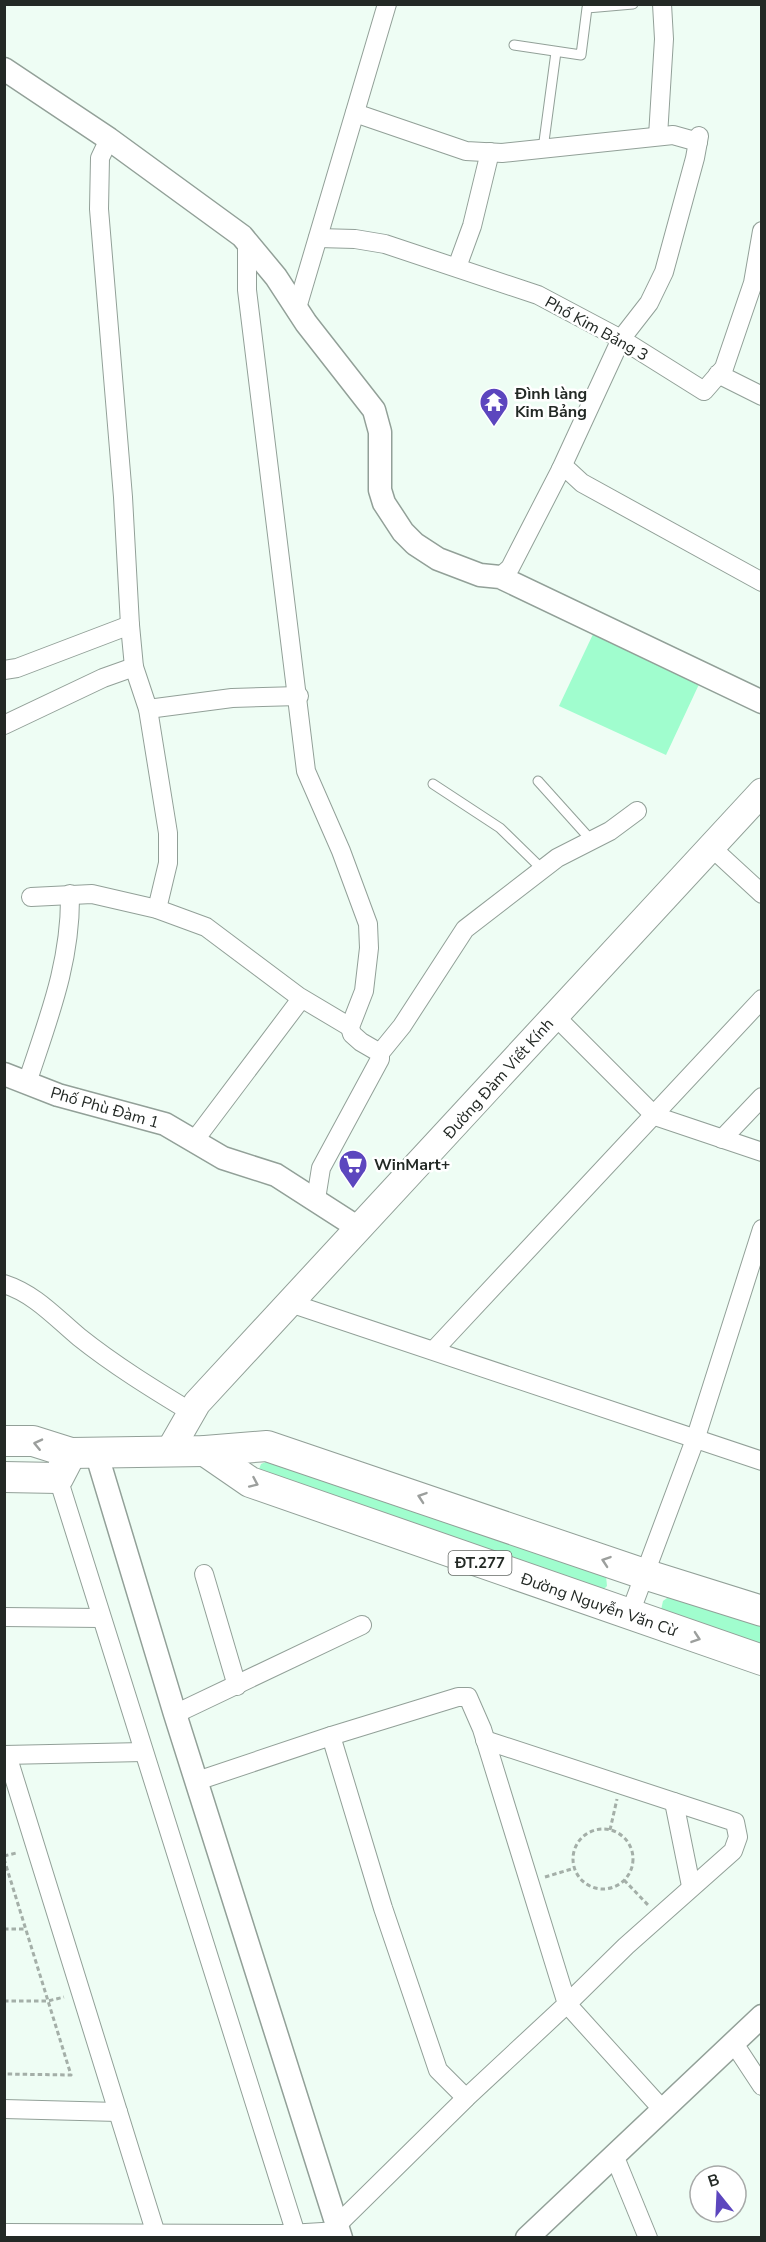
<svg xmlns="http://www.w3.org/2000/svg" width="766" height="2242" viewBox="0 0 766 2242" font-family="'Nunito Sans',sans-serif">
<rect width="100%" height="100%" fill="#eefdf4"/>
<g fill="#a0fdce">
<path d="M595 630 701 680 666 755 559 706Z"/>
<path d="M268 1461 606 1576 607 1586 603 1590 258 1472 261 1464Z"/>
<path d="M667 1598H680L761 1626V1649L661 1610 663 1601Z"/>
</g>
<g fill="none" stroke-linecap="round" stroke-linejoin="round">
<g stroke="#92a098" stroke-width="11">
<g id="service">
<path d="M514 45 581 55 587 8 633 4"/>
<path d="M543 149 556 52"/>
<path d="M538 781 592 841"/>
<path d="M433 784 500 828 542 869"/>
</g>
</g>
<g stroke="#92a098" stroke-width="20">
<g id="minor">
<path d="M355 113 466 151 502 153 673 135 698 142"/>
<path d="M658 136 664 39 662 4"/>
<path d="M109 139 100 158 99 209 123 497 130 625 134 667 148 709 168 833V863L157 909"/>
<path d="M318 238 355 239 385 244 538 295 621 339 704 391 724 368 753 283 762 231"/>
<path d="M247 242V290L306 771 341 851 368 924 369 948 364 991 350 1027 352 1034 361 1042 380 1053V1059L321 1168 316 1199"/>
<path d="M457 267 472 226 490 152"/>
<path d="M297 308 387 4"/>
<path d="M718 374 762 396"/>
<path d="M561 469 621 339 649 303 664 272 695 158 699 136"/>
<path d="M500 577 510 568 561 469 569 471 582 483 762 582"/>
<path d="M4 670 17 668 130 625"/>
<path d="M148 709 232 698 299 696"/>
<path d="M4 725 103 678 134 667"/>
<path d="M711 847 762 894"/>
<path d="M31 897 92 894 157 909 206 927 298 996 350 1027"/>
<path d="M554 1015 655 1116 762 1152"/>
<path d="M380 1053 402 1026 465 929 557 858 610 831 637 811"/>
<path d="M27 1083C48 1019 71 963 70 894"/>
<path d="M722 1139 762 1097"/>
<path d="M194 1141 301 999"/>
<path d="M4 1284C35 1294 55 1317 79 1337 114 1365 153 1389 191 1412"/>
<path d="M290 1303 762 1461"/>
<path d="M434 1350 762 999"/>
<path d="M58 1478 296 2234"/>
<path d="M204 1574 237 1686"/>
<path d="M629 1616 696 1437 762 1229"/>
<path d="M4 1617 100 1618"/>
<path d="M175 1714 362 1625"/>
<path d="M331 1736 458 1697H468L482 1729 567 2004 466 2098 337 2225"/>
<path d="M485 1740 735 1822 738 1837 733 1851 626 1946 567 2004 662 2109"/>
<path d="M4 1755 143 1752"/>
<path d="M7 1755 156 2234"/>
<path d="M197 1781 331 1736 383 1908 438 2070 466 2098"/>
<path d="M674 1802 691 1886"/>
<path d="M733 2042 762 2086"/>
<path d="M4 2109 118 2112"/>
<path d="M614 2155 648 2238"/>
<path d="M4 2233 289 2234 339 2231"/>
</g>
</g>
<g stroke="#92a098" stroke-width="25">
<g id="tertiary">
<path d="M4 69 109 139 242 236 276 277 306 323 374 410 380 432V490L384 503 403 532 415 544 438 559 480 575 500 577 762 702"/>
<path d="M4 1074 58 1095 165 1124 223 1158 276 1175 360 1229"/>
<path d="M96 1452 175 1714 341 2238"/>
<path d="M527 2238 762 2016"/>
</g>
</g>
<g stroke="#92a098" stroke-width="29">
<path id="secondary" d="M170 1450 197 1403 762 792"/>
</g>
<g stroke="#92a098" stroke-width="32">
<g id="primary">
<path d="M4 1441H33L71 1453 205 1451 267 1446 644 1574 762 1611"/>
<path d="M205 1451 250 1482 762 1660"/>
<path d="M4 1477 58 1478 71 1453"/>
</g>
</g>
<g stroke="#a4afa8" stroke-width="3" stroke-dasharray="4.5 3" stroke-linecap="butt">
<circle cx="603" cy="1859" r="30"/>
<path d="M610 1830 617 1799"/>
<path d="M4 1856 16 1853"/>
<path d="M4 1859 71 2075 4 2074"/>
<path d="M545 1877 575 1868"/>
<path d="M624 1880 648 1905"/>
<path d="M4 1929H26"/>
<path d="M4 2001H48L64 1997"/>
</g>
<use href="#service" stroke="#fff" stroke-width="9"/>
<use href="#minor" stroke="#fff" stroke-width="18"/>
<use href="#tertiary" stroke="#fff" stroke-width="22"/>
<use href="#secondary" stroke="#fff" stroke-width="27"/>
<use href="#primary" stroke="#fff" stroke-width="30"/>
</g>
<defs><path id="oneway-chevron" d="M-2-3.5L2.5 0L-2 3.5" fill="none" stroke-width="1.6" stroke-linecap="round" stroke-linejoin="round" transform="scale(1.5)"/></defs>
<g stroke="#9c9f9d">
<use href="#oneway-chevron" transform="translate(38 1444) rotate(-167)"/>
<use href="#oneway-chevron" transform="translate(254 1483) rotate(24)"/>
<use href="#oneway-chevron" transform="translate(422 1497) rotate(-161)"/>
<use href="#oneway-chevron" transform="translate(606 1561) rotate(-161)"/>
<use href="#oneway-chevron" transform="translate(696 1638) rotate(19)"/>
</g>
<defs>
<g id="temple-pin" transform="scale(1.5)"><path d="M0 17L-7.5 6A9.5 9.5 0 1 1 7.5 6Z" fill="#5c46be" stroke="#fff"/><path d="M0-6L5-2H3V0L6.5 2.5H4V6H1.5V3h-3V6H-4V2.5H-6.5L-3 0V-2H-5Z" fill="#fff"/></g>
<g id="supermarket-pin" transform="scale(1.5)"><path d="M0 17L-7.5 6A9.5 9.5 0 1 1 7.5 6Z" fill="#5c46be" stroke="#fff"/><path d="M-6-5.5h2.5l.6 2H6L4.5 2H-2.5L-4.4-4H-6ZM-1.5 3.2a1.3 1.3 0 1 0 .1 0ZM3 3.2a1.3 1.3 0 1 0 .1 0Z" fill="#fff"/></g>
</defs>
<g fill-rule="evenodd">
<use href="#temple-pin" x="494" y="402"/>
<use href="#supermarket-pin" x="353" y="1164"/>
</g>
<g text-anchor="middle" stroke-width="5" stroke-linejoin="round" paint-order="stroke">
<rect fill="#fff" stroke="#656966" stroke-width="1.5" x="448.5" y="1551" width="63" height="24" rx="4.5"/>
<g font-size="15" font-weight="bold" fill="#232925">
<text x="480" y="1568">ĐT.277</text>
</g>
<g font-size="16" fill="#232925" stroke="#fff">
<text transform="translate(597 328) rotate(29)" y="6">Phố Kim Bảng 3</text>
<text transform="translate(498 1078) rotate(-48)" y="6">Đường Đàm Viết Kính</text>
<text transform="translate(105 1107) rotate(16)" y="6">Phố Phù Đàm 1</text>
<text transform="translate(599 1604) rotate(19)" y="6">Đường Nguyễn Văn Cừ</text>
</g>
<g font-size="16" font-weight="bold" fill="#232925" stroke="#fff" text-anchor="start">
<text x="515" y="399">Đình làng<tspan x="515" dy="18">Kim Bảng</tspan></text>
<text x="374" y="1170">WinMart+</text>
</g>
</g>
<rect width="766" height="2242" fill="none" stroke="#232925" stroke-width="12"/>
<g transform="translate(718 2194) rotate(342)"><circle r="28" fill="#ffffff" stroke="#a7a9a8" stroke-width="1.5"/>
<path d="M0-4.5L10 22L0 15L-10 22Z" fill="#5c46be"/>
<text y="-9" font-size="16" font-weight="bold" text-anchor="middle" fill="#232925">B</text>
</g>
</svg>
